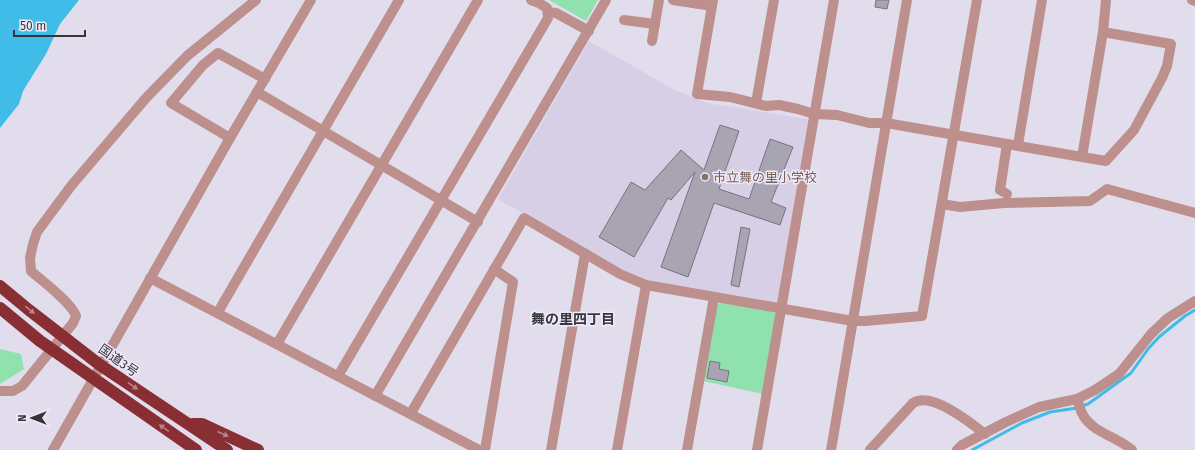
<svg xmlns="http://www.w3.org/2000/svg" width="1195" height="450" viewBox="0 0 1195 450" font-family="'Fira Sans','Noto Sans JP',sans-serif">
<rect width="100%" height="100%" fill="#e2ddec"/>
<path fill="#d7cfe6" d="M589 41 675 90 707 103 807 119 808 121 779 301 775 304 653 282 639 278 613 265 498 199Z"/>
<g fill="#8fe2ad">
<path d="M549 0H598L586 21Z"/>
<path d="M720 303 774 312 776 316 763 394 703 381 717 305Z"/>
<path d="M0 349 21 354 24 369 0 384Z"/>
</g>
<path fill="#3fbce7" d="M0 0H79L60 24 46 54 23 91 19 104 0 128Z"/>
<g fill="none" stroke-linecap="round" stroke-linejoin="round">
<path stroke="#3fbce7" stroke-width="3" d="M972 450 1022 423 1050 412 1077 408 1088 404 1131 373 1148 349 1159 337 1185 316 1195 310"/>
</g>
<g fill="#a8a4b2" stroke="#777380">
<path d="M876 0H889L887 9 875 7Z"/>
<path d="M720 125 739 131 719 189 749 199 770 139 793 147 771 202 786 208 780 225 714 203 688 277 661 267 695 172 671 200 668 198 634 257 599 237 631 182 645 190 681 150 704 170Z"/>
<path d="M741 227 750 229 739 287 731 285Z"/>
<path d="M710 361 720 363 719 369 729 371 727 382 707 378Z"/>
</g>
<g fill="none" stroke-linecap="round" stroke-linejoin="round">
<g stroke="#bd908d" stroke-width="10">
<path d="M673 0 712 6"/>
<path d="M713 0 697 94 730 97 766 106 779 105 798 109 814 114 837 115 869 123H886L1082 157 1103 32 1106 0"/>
<path d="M1192 0 1195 1"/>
<path d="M548 12 556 13 589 31"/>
<path d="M624 20 655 24"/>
<path d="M652 41 659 0"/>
<path d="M257 92 478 222"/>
<path d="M756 103 774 0"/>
<path d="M230 138 171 103 203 65 218 53 265 79"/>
<path d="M1018 145 1042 0"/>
<path d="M1082 157 1106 161 1134 130 1162 78 1167 66 1171 44 1103 32"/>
<path d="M1007 194 1000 190 1007 144"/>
<path d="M942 204 960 207 1004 203 1090 201 1107 189 1195 213"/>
<path d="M150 278 479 450"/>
<path d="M218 312 399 0"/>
<path d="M277 344 478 0"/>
<path d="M338 376 548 18 547 8 539 3 531 0"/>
<path d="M0 391H13L22 386 73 323 76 316C71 302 42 281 31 271L30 258 33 244 37 232 71 186 146 98 187 56 256 0"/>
<path d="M375 396 606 0"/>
<path d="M1077 399C1079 404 1080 410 1083 415 1093 433 1118 437 1132 450"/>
<path d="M411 413 524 218 620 274 646 285 853 321H865L922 316 977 0"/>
<path d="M53 450 230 138 311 0"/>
<path d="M485 450 513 282 494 269"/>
<path d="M551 450 585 254"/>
<path d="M617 450 646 285"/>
<path d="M687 450 714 297"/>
<path d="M757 450 834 0"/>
<path d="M831 450 907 0"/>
<path d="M870 450 913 403C931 391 970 422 985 434"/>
<path d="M957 450 962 445 1006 422 1039 407 1077 399 1095 390 1119 374 1151 334 1168 318 1195 301"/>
</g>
<g stroke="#892e32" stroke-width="12">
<path d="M0 286 29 310 100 365 227 450"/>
<path d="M0 308 40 341 196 450"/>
<path d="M193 424H202L258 450"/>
</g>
</g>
<defs><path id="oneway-solid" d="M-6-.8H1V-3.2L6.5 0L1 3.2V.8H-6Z"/></defs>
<g fill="#b7838c">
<use href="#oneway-solid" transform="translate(30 310) rotate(39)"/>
<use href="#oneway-solid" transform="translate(133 386) rotate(35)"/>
<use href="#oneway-solid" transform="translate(164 428) rotate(-145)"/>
<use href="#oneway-solid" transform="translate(223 434) rotate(24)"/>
</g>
<circle fill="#8d6e63" stroke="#efeafa" stroke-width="1.5" cx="705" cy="177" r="4"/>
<g text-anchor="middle" stroke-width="3" stroke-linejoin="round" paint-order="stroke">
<g font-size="13" fill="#785e54" stroke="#efeafa" text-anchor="start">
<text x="713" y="182">市立舞の里小学校</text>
</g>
<g font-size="13" fill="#37353b" stroke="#efeafa">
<text transform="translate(119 360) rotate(35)" y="5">国道3号</text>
</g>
<g font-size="14" font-weight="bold" fill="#37353b" stroke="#efeafa">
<text x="573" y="324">舞の里四丁目</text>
</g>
</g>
<g transform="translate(32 418) rotate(270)" stroke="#efeafa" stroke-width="3" paint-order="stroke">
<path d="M0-3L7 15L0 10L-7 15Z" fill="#37353b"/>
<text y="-6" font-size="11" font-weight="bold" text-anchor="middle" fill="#37353b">N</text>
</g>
<path d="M14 30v6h71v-6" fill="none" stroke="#37353b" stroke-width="2"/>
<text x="20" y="30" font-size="12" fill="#37353b" stroke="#efeafa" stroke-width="3" paint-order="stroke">50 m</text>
</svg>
